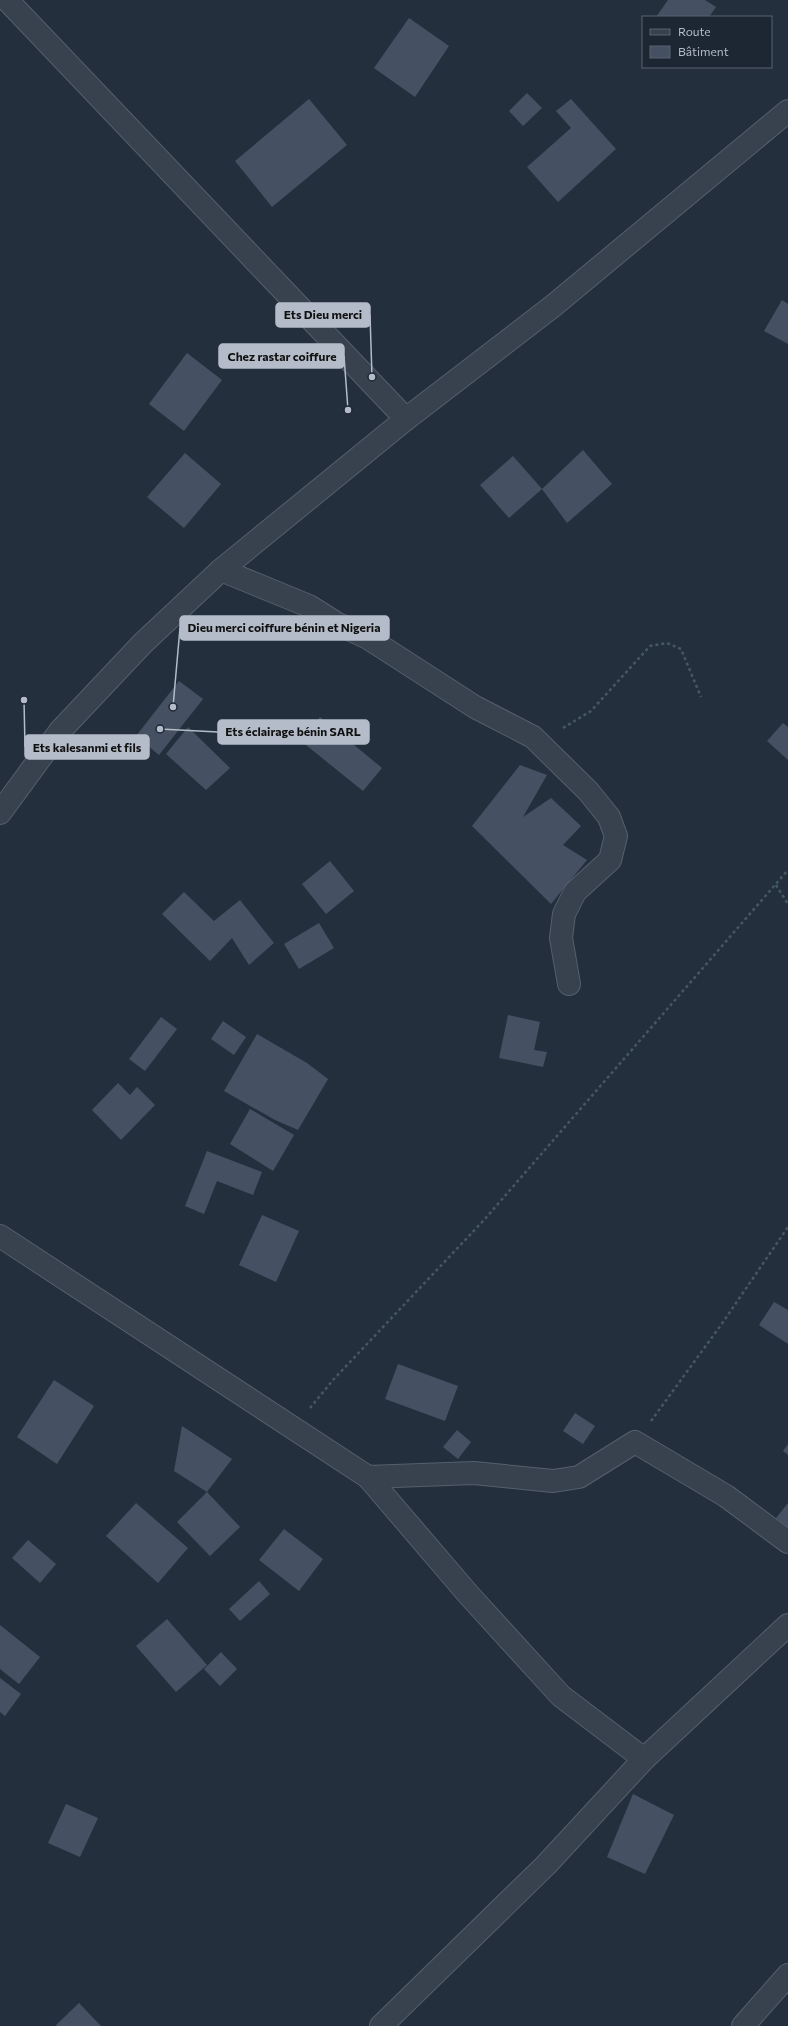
<svg xmlns="http://www.w3.org/2000/svg" width="788" height="2026" viewBox="0 0 788 2026" font-family="Commissioner,sans-serif">
<rect width="100%" height="100%" fill="#242f3e"/>
<g fill="#455162">
<path d="M668 0H705L716 7 709 17H656Z"/>
<path d="M409 18 449 46 415 97 374 68Z"/>
<path d="M527 93 542 108 523 126 509 111Z"/>
<path d="M309 99 347 145 272 207 235 161Z"/>
<path d="M571 99 616 149 558 202 527 167 571 128 556 111Z"/>
<path d="M782 300 788 304V344L764 331Z"/>
<path d="M187 353 222 380 184 431 149 404Z"/>
<path d="M583 450 612 484 567 523 542 489Z"/>
<path d="M185 453 221 484 184 528 147 497Z"/>
<path d="M513 456 542 489 509 518 480 485Z"/>
<path d="M179 681 203 699 159 755 136 736Z"/>
<path d="M320 717 382 768 363 791 301 741Z"/>
<path d="M783 723 788 727V760L767 741Z"/>
<path d="M188 727 230 768 206 790 166 754Z"/>
<path d="M520 765 547 775 523 817 551 798 581 826 563 845 587 860 551 904 472 826Z"/>
<path d="M330 861 354 891 326 914 302 884Z"/>
<path d="M184 892 214 921 240 900 274 943 249 965 232 938 210 961 162 914Z"/>
<path d="M319 923 334 948 299 969 284 944Z"/>
<path d="M508 1015 540 1022 534 1050 547 1052 543 1067 499 1058Z"/>
<path d="M161 1017 177 1029 145 1071 129 1059Z"/>
<path d="M223 1021 246 1037 234 1055 211 1039Z"/>
<path d="M257 1034 307 1063 328 1079 298 1130 275 1120 224 1091Z"/>
<path d="M118 1083 130 1095 137 1087 155 1105 121 1140 92 1110Z"/>
<path d="M250 1109 294 1135 273 1171 230 1144Z"/>
<path d="M207 1151 262 1172 253 1195 217 1181 204 1214 185 1206Z"/>
<path d="M262 1215 299 1231 276 1282 239 1265Z"/>
<path d="M774 1302 788 1310V1344L759 1325Z"/>
<path d="M398 1364 458 1386 445 1421 385 1399Z"/>
<path d="M54 1380 94 1406 57 1464 17 1437Z"/>
<path d="M575 1413 595 1426 583 1444 563 1431Z"/>
<path d="M182 1426 232 1459 207 1492 174 1471Z"/>
<path d="M457 1430 471 1442 458 1459 443 1447Z"/>
<path d="M788 1444V1455L783 1451Z"/>
<path d="M207 1492 240 1527 210 1556 177 1522Z"/>
<path d="M136 1503 188 1548 158 1583 106 1536Z"/>
<path d="M788 1503V1528L776 1518Z"/>
<path d="M284 1529 323 1559 299 1591 259 1560Z"/>
<path d="M28 1540 56 1564 40 1583 12 1558Z"/>
<path d="M259 1581 270 1594 240 1621 229 1609Z"/>
<path d="M167 1619 207 1665 176 1692 136 1646Z"/>
<path d="M0 1625 40 1657 19 1684 0 1669Z"/>
<path d="M221 1652 237 1669 220 1686 204 1669Z"/>
<path d="M0 1678 21 1694 5 1716 0 1712Z"/>
<path d="M633 1794 674 1815 645 1874 607 1857Z"/>
<path d="M66 1804 98 1818 80 1857 48 1843Z"/>
<path d="M79 2003 101 2026H57L56 2025Z"/>
</g>
<g fill="none" stroke-linecap="round" stroke-linejoin="round">
<g stroke="#565f6c" stroke-width="24">
<g id="minor">
<path d="M7 0 406 419"/>
<path d="M221 570 309 606 336 623 368 638 475 707 533 737 588 791 609 817 616 836 610 860 575 892 564 914 561 938 569 984"/>
<path d="M0 813 60 731 143 643 221 570 406 419 553 306 788 111"/>
<path d="M0 1236 368 1477 474 1473 553 1481 579 1477 635 1442 726 1496 788 1542"/>
<path d="M368 1477 468 1594 561 1696 644 1759"/>
<path d="M381 2026 546 1865 644 1759 788 1625"/>
<path d="M743 2026 788 1975"/>
</g>
</g>
<g stroke="#44595c" stroke-width="2.5" stroke-dasharray="3 3" stroke-linecap="butt">
<path d="M563 728 591 711 650 646 667 643 681 649 701 697"/>
<path d="M776 885 788 904"/>
<path d="M310 1408 333 1380 484 1220 788 870"/>
<path d="M651 1421 721 1325 788 1227"/>
</g>
<use href="#minor" stroke="#38414e" stroke-width="22"/>
</g>
<path fill="none" stroke="#b4bcc9" stroke-width="1.5" d="M372 377L370 315M348 410L344 356M173 707L180 628M160 729L218 732M24 700L25 747"/>
<g fill="#b4bcc9" stroke="#1d2633" stroke-width="1.5">
<circle cx="372" cy="377" r="4"/>
<circle cx="348" cy="410" r="4"/>
<circle cx="173" cy="707" r="4"/>
<circle cx="160" cy="729" r="4"/>
<circle cx="24" cy="700" r="4"/>
</g>
<g fill="#b4bcc9" stroke="#b4bcc9" stroke-width="1.5">
<rect x="276" y="303" width="94" height="24" rx="4"/>
<rect x="219" y="344" width="125" height="24" rx="4"/>
<rect x="180" y="616" width="209" height="24" rx="4"/>
<rect x="218" y="720" width="151" height="24" rx="4"/>
<rect x="25" y="735" width="124" height="24" rx="4"/>
</g>
<g font-size="12" text-anchor="middle" font-weight="bold" fill="#111">
<text x="323" y="319">Ets Dieu merci</text>
<text x="282" y="361">Chez rastar coiffure</text>
<text x="284" y="632">Dieu merci coiffure bénin et Nigeria</text>
<text x="293" y="736">Ets éclairage bénin SARL</text>
<text x="87" y="752">Ets kalesanmi et fils</text>
</g>
<rect x="642" y="16" width="130" height="52" fill="#1d2633" stroke="#59626f"/>
<rect x="650" y="29" width="20" height="6" fill="#38414e" stroke="#59626f"/>
<text x="678" y="36" font-size="12" fill="#b4bcc9">Route</text>
<rect x="650" y="46" width="20" height="12" fill="#455162" stroke="#59626f"/>
<text x="678" y="56" font-size="12" fill="#b4bcc9">Bâtiment</text>
</svg>
